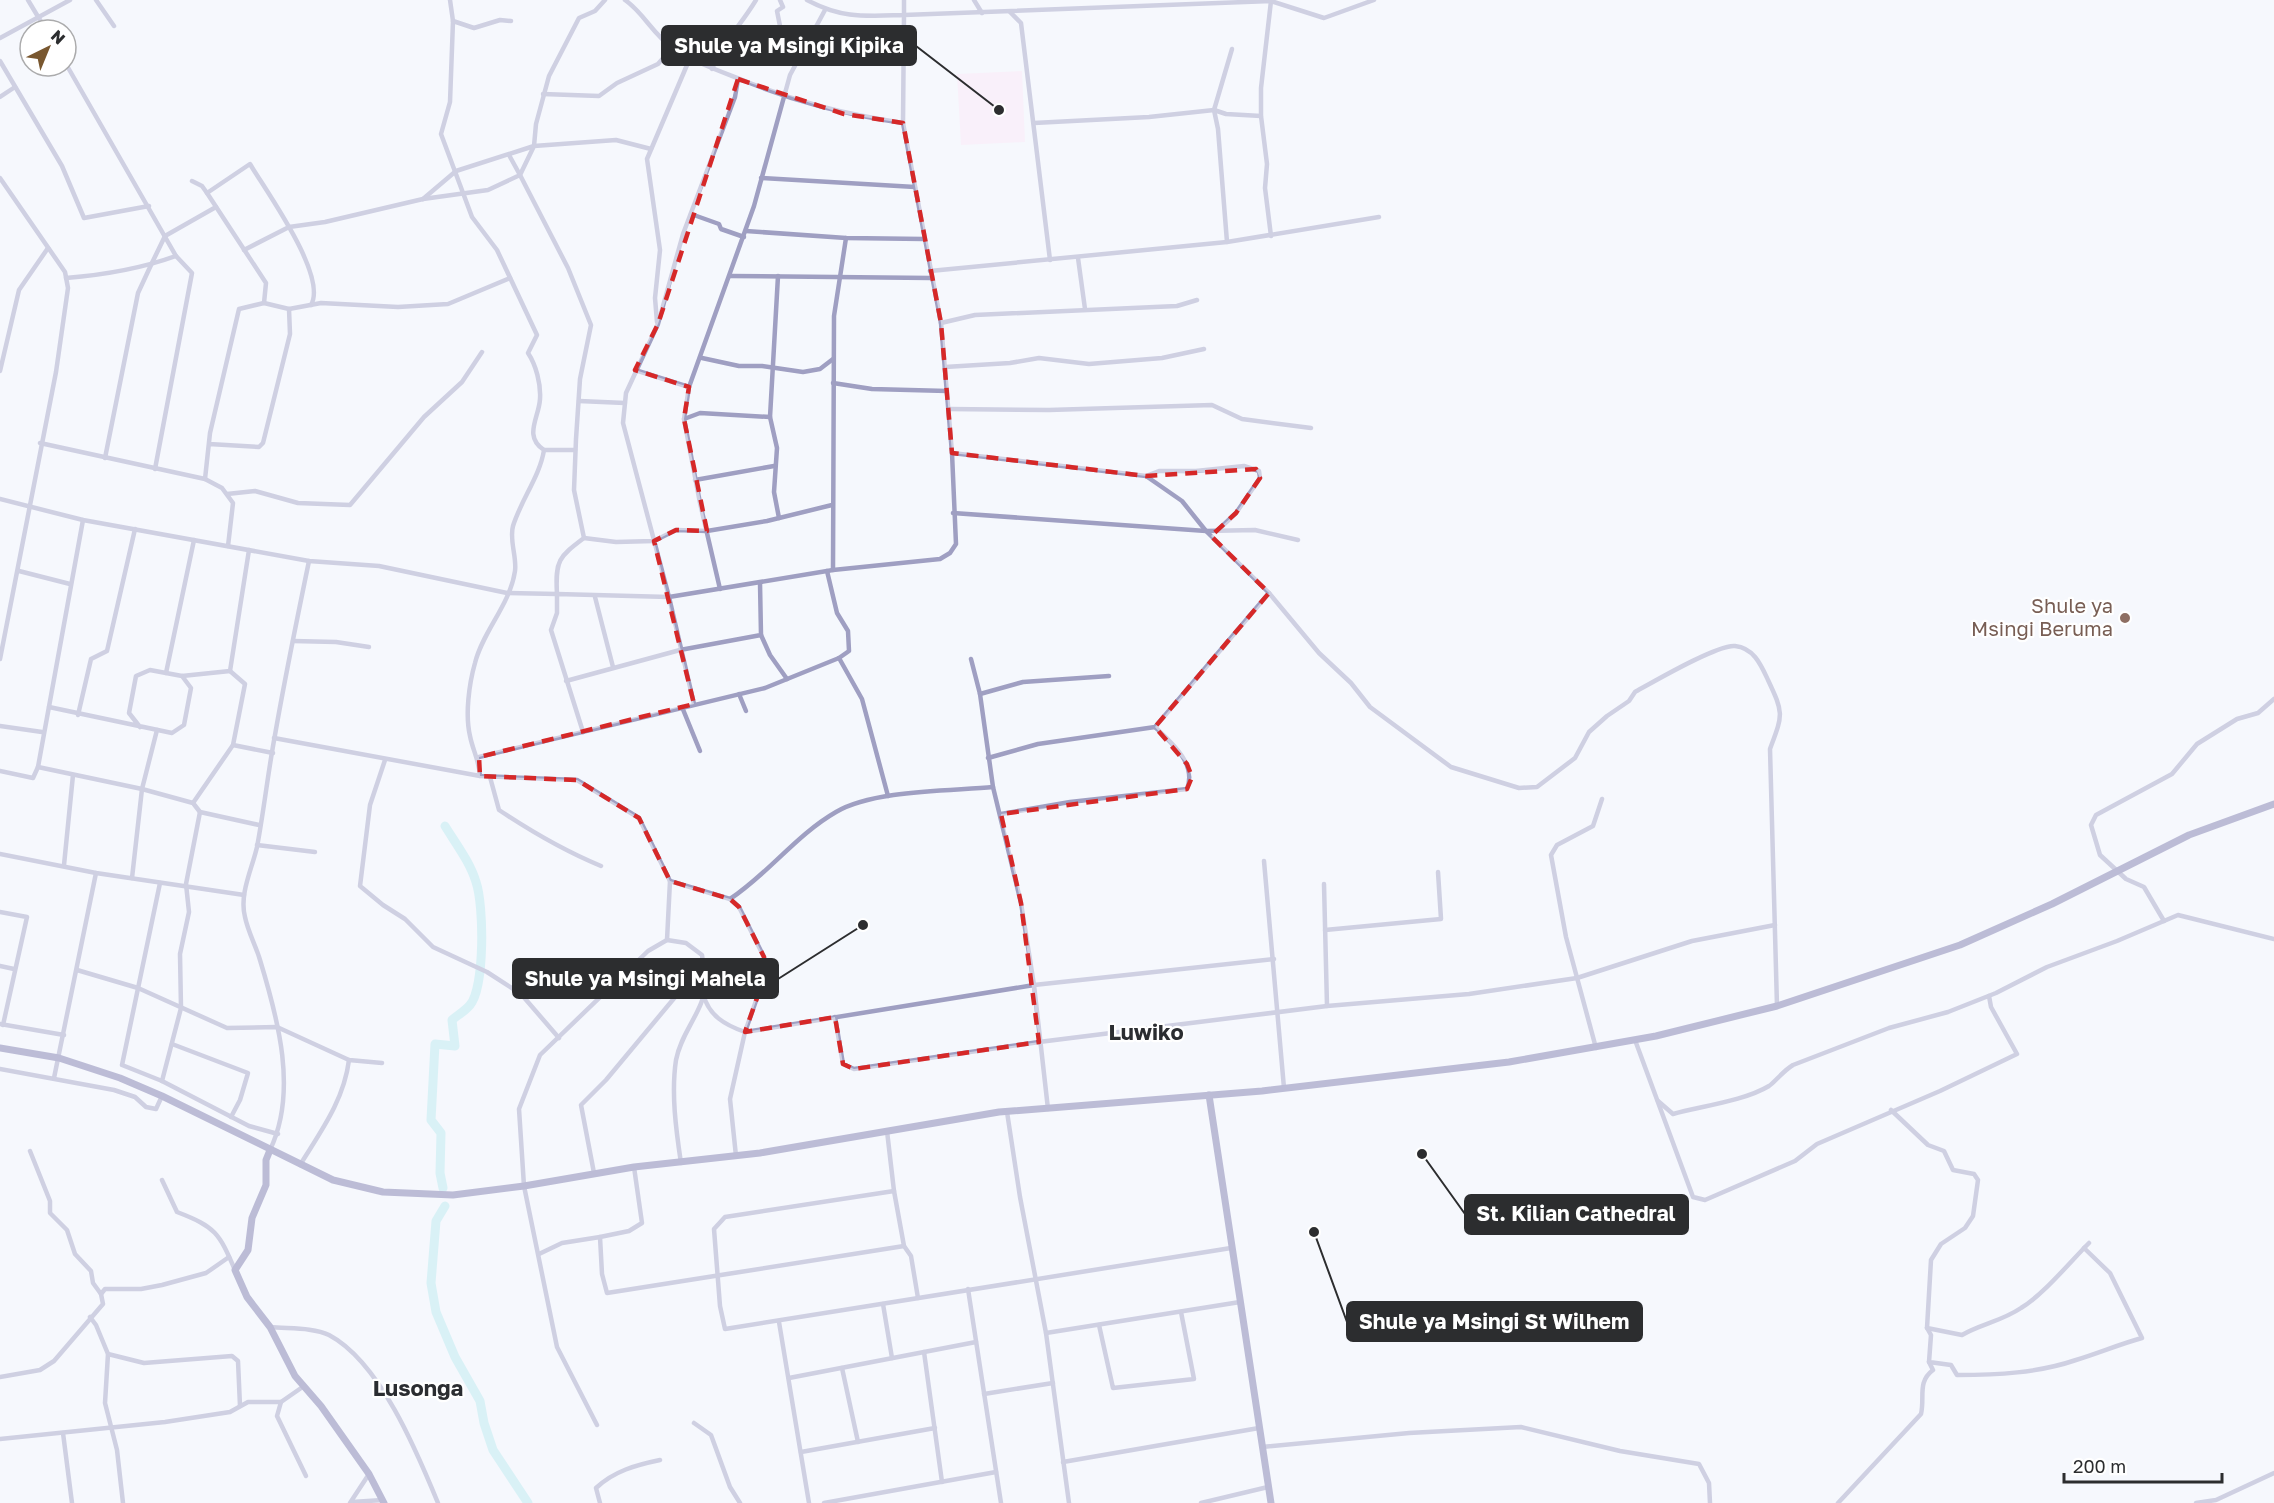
<svg xmlns="http://www.w3.org/2000/svg" width="2274" height="1503" viewBox="0 0 2274 1503" font-family="'Golos Text',sans-serif">
<rect width="100%" height="100%" fill="#f5f8fd"/>
<path fill="#fde7f5" d="M1022 71 1025 142 961 145 957 74Z"/>
<g fill="none" stroke-linecap="round" stroke-linejoin="round">
<g stroke="#b6e9ed" stroke-width="9">
<path d="M443 1188 440 1173 441 1133 431 1120 435 1044 455 1046 452 1020C458 1015 465 1011 470 1005 485 987 484 905 476 882 470 862 456 844 445 826"/>
<path d="M445 1206 436 1221 431 1283 436 1312 455 1357 480 1401 484 1423 493 1450 528 1503"/>
</g>
<g stroke="#9f9fc2" stroke-width="4.5">
<path d="M28 0 46 30"/>
<path d="M96 0 114 26"/>
<path d="M450 0 453 21 450 102 441 134 472 217 497 250 537 335 528 353C536 365 541 384 540 399 539 418 523 436 544 450 540 476 521 500 513 526 509 540 517 557 515 571 510 605 483 631 475 663 469 684 465 715 470 736 473 751 479 760 480 776"/>
<path d="M625 0C644 13 653 35 673 48 694 62 717 70 740 79 795 102 844 114 903 123"/>
<path d="M780 0 783 7 777 11 780 26 796 64"/>
<path d="M807 0C842 19 866 16 904 15V0"/>
<path d="M974 0 982 13"/>
<path d="M1271 1 1261 88V116L1267 164 1265 188 1271 236"/>
<path d="M1010 12 1021 23 1050 260"/>
<path d="M453 21 474 28 500 20 511 21"/>
<path d="M0 38 70 0"/>
<path d="M0 61 62 166 84 218 149 206"/>
<path d="M66 64 176 256 192 273 155 469"/>
<path d="M712 69C723 42 741 25 756 0"/>
<path d="M543 94 599 96 617 83 658 64 672 48"/>
<path d="M0 97 15 87"/>
<path d="M1034 123 1149 117 1214 110 1226 114 1261 116"/>
<path d="M0 178 65 272 68 288 56 372 0 659"/>
<path d="M761 178 915 187"/>
<path d="M192 181 202 186 207 193 266 283 264 303"/>
<path d="M207 193 250 164C266 191 328 276 311 305"/>
<path d="M423 199 456 171 534 146 536 124 549 76 579 18 595 11 605 0"/>
<path d="M691 214 719 224 721 229 744 237"/>
<path d="M746 231 846 238 924 239"/>
<path d="M1227 242 1218 129 1214 110 1232 49"/>
<path d="M244 250 289 227 325 222 423 199 488 190 520 175 509 155"/>
<path d="M1078 258 1085 309"/>
<path d="M930 271 1227 242 1379 217"/>
<path d="M730 276 931 278"/>
<path d="M66 278C104 275 140 269 176 256"/>
<path d="M289 309 321 303 398 307 448 304 510 278"/>
<path d="M657 322 655 298 660 250 647 159 690 58"/>
<path d="M941 323 975 315 1177 306 1197 300"/>
<path d="M702 358 739 366H762L803 372 820 369 833 359"/>
<path d="M945 367 1010 363 1039 358 1089 364 1162 358 1204 349"/>
<path d="M635 370 689 387"/>
<path d="M0 371 19 290 48 248"/>
<path d="M833 383 872 389 947 391"/>
<path d="M579 401 625 403"/>
<path d="M949 409 1049 410 1212 405 1242 419 1311 428"/>
<path d="M770 417 777 448 774 492 779 518"/>
<path d="M684 419 700 413 770 417 778 276"/>
<path d="M40 443 205 479 222 488 233 503 228 546"/>
<path d="M544 450H575"/>
<path d="M952 453 1146 476 1182 501 1206 531 1269 593 1319 653 1351 683 1370 707 1451 767 1519 788 1537 787 1575 758 1589 732 1607 716 1629 701 1635 692C1653 682 1718 644 1735 646 1754 648 1761 665 1768 680 1784 714 1783 714 1770 749L1777 1006"/>
<path d="M105 458 138 293 151 265 165 236 216 207"/>
<path d="M1146 476 1159 471H1196L1244 466 1259 471 1260 478 1236 513 1218 530"/>
<path d="M205 479 210 433 239 309 264 303 289 309 290 334 263 443 259 447 209 444"/>
<path d="M695 480 774 466"/>
<path d="M227 494 255 491 298 503 350 505 424 417 462 382 482 352"/>
<path d="M0 499 83 520 309 561 379 566 507 593 557 594C555 560 559 557 584 538L574 490 576 439 580 379 591 325 568 268 520 175 534 146 616 140 651 149"/>
<path d="M953 513 1206 531 1255 530 1298 540"/>
<path d="M584 538 616 542 654 541 676 530 707 531 767 521 832 505"/>
<path d="M833 570 834 316 846 238"/>
<path d="M19 571 70 584"/>
<path d="M720 589 700 503 684 419 689 387 754 206 790 75 825 10"/>
<path d="M595 597 613 667"/>
<path d="M761 635 770 655 787 679"/>
<path d="M293 641 336 642 369 647"/>
<path d="M839 658 862 699 888 796"/>
<path d="M971 659 980 694 993 787 1021 903 1034 985 1048 1109"/>
<path d="M166 673 194 540"/>
<path d="M182 676 230 671 249 550"/>
<path d="M566 681 680 650 761 635 760 583"/>
<path d="M739 694 746 711"/>
<path d="M980 694 1023 682 1109 676"/>
<path d="M694 704 669 597 623 423 626 393 658 324 683 234 735 97 738 79"/>
<path d="M49 707 172 733 184 725 191 688 182 676 150 670 136 676 129 713 140 727"/>
<path d="M682 707 700 751"/>
<path d="M78 715 91 659 107 651 135 529"/>
<path d="M0 726 42 732"/>
<path d="M583 732 551 630 557 613V594L669 597 833 570 940 559 950 553 956 544 952 453 941 323 903 123 904 15 1271 1 1324 18 1374 0"/>
<path d="M274 738 480 776 577 780 639 818 670 881 667 940"/>
<path d="M233 745 273 753"/>
<path d="M479 757 765 688 839 658 849 651 848 631 837 613 827 571"/>
<path d="M988 758 1038 744 1155 727 1269 593"/>
<path d="M385 760 370 805 360 886 383 905 405 919 433 947 487 972 521 994 559 1038"/>
<path d="M38 767 83 520"/>
<path d="M0 771 33 778 38 767 142 789 193 803 200 812 259 825"/>
<path d="M490 777 499 810C529 830 567 852 601 866"/>
<path d="M193 803 233 745 245 684 230 671"/>
<path d="M1001 814 1070 802 1187 789C1197 764 1172 743 1155 727"/>
<path d="M257 845 315 852"/>
<path d="M0 854 96 873 244 895"/>
<path d="M1264 861 1284 1088"/>
<path d="M64 865 73 775"/>
<path d="M132 878 142 789 157 730"/>
<path d="M670 881 730 899C768 874 796 835 836 812 873 790 949 791 993 787"/>
<path d="M160 883 122 1065 162 1081 249 1126 278 1134"/>
<path d="M1324 884 1327 1006"/>
<path d="M730 899 739 907 764 957V978L745 1032 730 1099 736 1156"/>
<path d="M0 912 27 917 3 1025"/>
<path d="M2164 921 2144 887 2126 879 2100 855 2091 825 2096 815 2172 774 2197 744 2237 719 2258 713 2274 699"/>
<path d="M1325 930 1441 919 1438 872"/>
<path d="M0 966 14 969"/>
<path d="M77 970 138 988 227 1028 277 1027 349 1060 382 1063"/>
<path d="M703 994C709 1016 725 1025 745 1032L1034 985 1274 959"/>
<path d="M835 1017 843 1064 854 1069 1039 1042 1327 1006 1469 994 1577 978 1692 941 1775 925"/>
<path d="M0 1024 64 1035"/>
<path d="M1635 1040 1693 1197 1705 1200 1795 1161 1817 1144 1940 1091 2017 1054 1991 1007 1989 996"/>
<path d="M172 1044 248 1073 240 1100 231 1117"/>
<path d="M1596 1048 1566 937 1551 855 1557 845 1593 826 1602 799"/>
<path d="M0 1069 114 1090 135 1097 146 1107 156 1109 162 1096"/>
<path d="M54 1078 96 873"/>
<path d="M162 1081 181 1008 180 954 189 912 186 884 200 812"/>
<path d="M1658 1101 1673 1114C1702 1106 1744 1101 1769 1086 1775 1082 1783 1071 1793 1065L1889 1028 1948 1012 1996 993 2047 967 2117 941 2178 915 2274 939"/>
<path d="M1891 1110 1928 1145 1944 1151 1953 1170 1974 1174 1978 1180 1973 1216 1965 1228 1941 1244 1931 1260 1927 1328 1962 1335C1981 1324 2002 1321 2021 1308 2043 1295 2070 1262 2089 1243"/>
<path d="M1007 1112 1020 1197 1046 1333 1069 1503"/>
<path d="M887 1131 894 1191 904 1246 911 1256 918 1298"/>
<path d="M270 1150C298 1092 278 1019 260 960 256 946 248 932 245 917 239 894 252 869 257 847 264 810 268 772 275 735 285 677 297 619 309 561"/>
<path d="M300 1165C321 1131 344 1100 349 1060"/>
<path d="M594 1173 581 1105 606 1080 686 984 706 982"/>
<path d="M162 1180 177 1212C216 1227 219 1233 235 1270"/>
<path d="M894 1191 725 1217 714 1229 720 1306 725 1329 1231 1248"/>
<path d="M600 1237 629 1231 642 1223 634 1167"/>
<path d="M539 1254 562 1243 600 1237 602 1274 607 1293 904 1246"/>
<path d="M968 1289 1001 1503"/>
<path d="M101 1294 105 1289H141L162 1285 206 1273 229 1257"/>
<path d="M883 1304 892 1358"/>
<path d="M90 1317 96 1325 108 1354 105 1403 117 1450 123 1503"/>
<path d="M779 1322 809 1503"/>
<path d="M1099 1325 1113 1388 1194 1379 1181 1312"/>
<path d="M270 1327C287 1329 313 1327 329 1335 380 1362 417 1452 438 1503"/>
<path d="M1927 1328 1931 1335 1929 1362 1951 1365 1957 1375C1997 1375 2038 1373 2076 1360 2099 1353 2120 1344 2142 1338L2110 1273 2084 1248"/>
<path d="M1046 1333 1240 1302"/>
<path d="M924 1352 942 1482"/>
<path d="M108 1354 144 1363 232 1356 238 1361 240 1406"/>
<path d="M842 1368 858 1442"/>
<path d="M0 1377 40 1370 54 1361 103 1304 101 1294 93 1283 91 1271 75 1254 67 1230 50 1213V1201L30 1151"/>
<path d="M789 1378 976 1342"/>
<path d="M304 1386 281 1402 277 1416 306 1476"/>
<path d="M984 1394 1053 1383"/>
<path d="M694 1423 711 1435 730 1487 740 1503"/>
<path d="M597 1425 557 1347 524 1186 519 1109 540 1055 648 951 667 940 686 943 702 955C703 964 706 974 706 983 704 1011 681 1032 676 1060 671 1093 676 1130 681 1163"/>
<path d="M63 1433 72 1503"/>
<path d="M0 1439 165 1422 230 1412 248 1402H281"/>
<path d="M1262 1447 1409 1433 1521 1427 1620 1451 1699 1464 1709 1483 1710 1503"/>
<path d="M801 1452 935 1428"/>
<path d="M1063 1462 1259 1428"/>
<path d="M352 1502 383 1500"/>
<path d="M350 1503 369 1474"/>
<path d="M600 1503 596 1488C614 1471 636 1465 660 1460"/>
<path d="M824 1503 996 1472"/>
<path d="M1201 1503 1268 1487"/>
<path d="M1838 1503 1921 1414C1925 1397 1917 1382 1933 1370L1929 1362"/>
<path d="M2196 1503 2216 1500 2274 1473"/>
</g>
<g stroke="#7674a6" stroke-width="7">
<path d="M0 1048 59 1058 120 1078 162 1096 333 1180 383 1192 453 1195 524 1186 634 1167 760 1153 999 1112 1262 1091 1509 1062 1656 1036 1777 1006 1960 945 2052 904 2189 835 2274 804"/>
<path d="M1209 1095 1271 1503"/>
<path d="M270 1150 266 1160V1185L252 1218 248 1250 235 1270 247 1297 270 1327 295 1376 321 1406 369 1474 384 1503"/>
</g>
</g>
<path d="M0 0H2274V1503H0ZM738 79 844 114 903 123 941 323 952 453 1146 476 1256 469 1260 478 1236 513 1211 536 1269 593 1155 727 1187 764 1192 777 1187 789 1001 814 1021 903 1039 1042 854 1069 843 1064 835 1017 745 1032 764 978V957L739 907 730 899 670 881 639 818 577 780 480 776 479 757 694 704 654 541 676 530 707 531 684 419 689 387 635 370 658 324Z" fill="#f5f8fd" fill-opacity=".55" fill-rule="evenodd"/>
<path fill="none" stroke="#d62828" stroke-width="4.5" stroke-dasharray="12 8" stroke-linejoin="round" d="M738 79 844 114 903 123 941 323 952 453 1146 476 1256 469 1260 478 1236 513 1211 536 1269 593 1155 727 1187 764 1192 777 1187 789 1001 814 1021 903 1039 1042 854 1069 843 1064 835 1017 745 1032 764 978V957L739 907 730 899 670 881 639 818 577 780 480 776 479 757 694 704 654 541 676 530 707 531 684 419 689 387 635 370 658 324Z"/>
<circle fill="#8d6e63" stroke="#fff" stroke-width="2" cx="2125" cy="618" r="6"/>
<g text-anchor="middle" stroke-width="4.5" stroke-linejoin="round" paint-order="stroke">
<g font-size="20" fill="#785e54" stroke="#fff" text-anchor="end">
<text x="2113" y="613">Shule ya<tspan x="2113" dy="23">Msingi Beruma</tspan></text>
</g>
<g font-size="22" font-weight="bold" fill="#2b2d31" stroke="#fff">
<text x="1146" y="1040">Luwiko</text>
<text x="418" y="1396">Lusonga</text>
</g>
</g>
<path fill="none" stroke="#2c2d2f" stroke-width="2" d="M999 110L916 46M863 925L778 979M1422 1154L1465 1214M1314 1232L1347 1322"/>
<g fill="#2c2d2f" stroke="#fff" stroke-width="2">
<circle cx="999" cy="110" r="6"/>
<circle cx="863" cy="925" r="6"/>
<circle cx="1422" cy="1154" r="6"/>
<circle cx="1314" cy="1232" r="6"/>
</g>
<g fill="#2c2d2f" stroke="#2c2d2f" stroke-width="2">
<rect x="662" y="26" width="254" height="39" rx="6"/>
<rect x="513" y="959" width="265" height="39" rx="6"/>
<rect x="1465" y="1195" width="223" height="39" rx="6"/>
<rect x="1347" y="1302" width="295" height="39" rx="6"/>
</g>
<g font-size="21" text-anchor="middle" font-weight="bold" fill="#fff">
<text x="789" y="53">Shule ya Msingi Kipika</text>
<text x="645" y="986">Shule ya Msingi Mahela</text>
<text x="1576" y="1221">St. Kilian Cathedral</text>
<text x="1494" y="1329">Shule ya Msingi St Wilhem</text>
</g>
<g transform="translate(48 48) rotate(43)"><circle r="28" fill="#ffffff" stroke="#ababac" stroke-width="1.5"/>
<path d="M0-4.5L10 22L0 15L-10 22Z" fill="#79572f"/>
<text y="-9" font-size="16" font-weight="bold" text-anchor="middle" fill="#2c2d2f">N</text>
</g>
<path d="M2064 1473v9h158v-9" fill="none" stroke="#2c2d2f" stroke-width="3"/>
<text x="2073" y="1473" font-size="18" fill="#2c2d2f" stroke="#ffffff" stroke-width="4.5" paint-order="stroke">200 m</text>
</svg>
